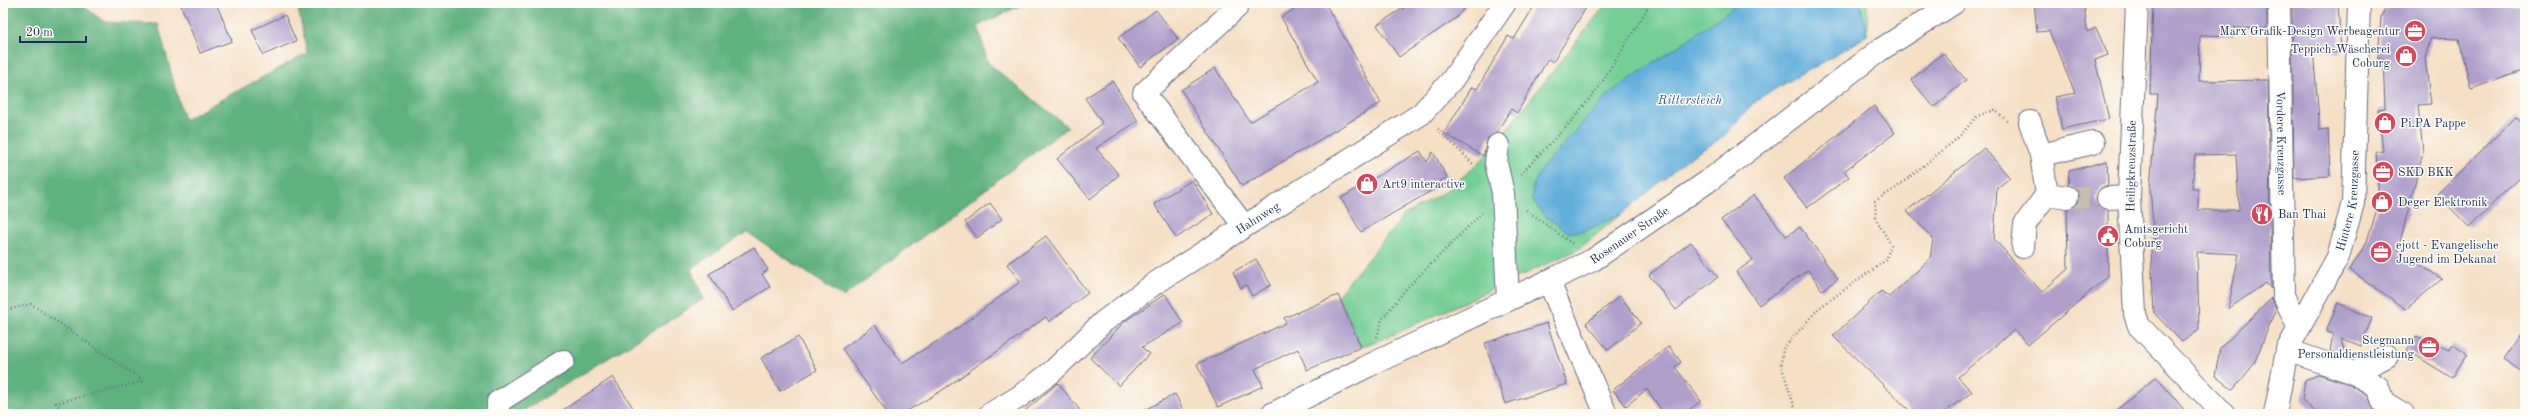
<svg xmlns="http://www.w3.org/2000/svg" width="2528" height="417" viewBox="0 0 2528 417" font-family="'Old Standard TT',serif">
<rect width="100%" height="100%" fill="#fdfcf7"/>
<filter id="ink" filterUnits="userSpaceOnUse"><feTurbulence type="fractalNoise" baseFrequency=".025" numOctaves="2"/><feDisplacementMap in="SourceGraphic" scale="8" xChannelSelector="R" yChannelSelector="G"/><feConvolveMatrix kernelMatrix="1 2 1 2 8 2 1 2 1" color-interpolation-filters="sRGB"/></filter>
<filter id="wash" filterUnits="userSpaceOnUse"><feTurbulence type="fractalNoise" baseFrequency=".012" numOctaves="4" result="noise"/><feDisplacementMap in="SourceGraphic" scale="16" xChannelSelector="R" yChannelSelector="G"/><feGaussianBlur stdDeviation="0.9" result="paint"/><feColorMatrix in="noise" values="0 0 0 0 0 0 0 0 0 0 0 0 0 0 0 0 0 1.4 0 .05"/><feComposite in="paint" operator="in"/></filter>
<g filter="url(#wash)">
<rect width="100%" height="100%" fill="#f5dfc5"/>
<path fill="#74ce95" stroke="#487e7a" d="M1607 3H1867V35L1832 57 1757 99 1723 137 1687 159 1579 249 1395 334 1361 347 1338 295 1404 215 1446 191 1484 158Z"/>
<path fill="#5fb17e" stroke="#3d706e" d="M3 3H79L105 22 158 24 184 120 307 53 297 3H1025L978 26 988 63 1068 127 843 297 747 232 691 269 704 299 518 414H3Z"/>
<path fill="#62afdb" stroke="#3e6f9c" d="M1737 3H1860L1867 35 1832 57 1757 99 1723 137 1687 159 1623 213 1589 229 1570 233 1546 217 1532 200 1533 186 1542 168 1611 92 1722 16Z"/>
<g id="blocks">
<g fill="#af9fca" fill-rule="evenodd">
<path d="M180 3H216L232 41 200 53Z"/>
<path d="M1306 3H1325L1381 103 1242 186 1181 90 1215 68 1250 122 1318 82 1281 17Z"/>
<path d="M1411 3H1468L1456 18 1399 57 1377 25Z"/>
<path d="M1536 3H1589L1553 62 1548 59 1517 113 1511 109 1496 133 1488 138 1483 156 1444 133 1472 87 1477 89 1508 36 1514 39Z"/>
<path d="M2034 3H2084L2087 32 2096 28 2108 55 2095 60 2109 119 2062 129 2055 97 2075 93 2049 31 2037 32Z"/>
<path d="M2153 3H2267V29L2234 28V36L2200 35 2199 81 2268 80 2271 289 2266 283 2228 309 2239 254 2197 252 2199 330 2182 342 2154 313 2151 250 2155 251 2150 187 2158 94H2150ZM2236 154 2239 210H2198V189H2192L2195 155Z"/>
<path d="M2292 3H2338L2341 53 2313 50 2320 130 2328 129 2330 176 2294 178Z"/>
<path d="M2393 3 2525 4V70L2471 89 2459 39 2431 38 2425 58 2431 104 2418 105 2423 152 2398 250 2442 279 2406 309 2350 270 2367 241 2379 203 2376 152 2383 151 2378 109 2385 108 2383 59H2378L2381 16 2387 7Z"/>
<path d="M1156 10 1178 39 1140 67 1118 38Z"/>
<path d="M285 15 296 41 263 55 252 30Z"/>
<path d="M1943 53 1966 80 1934 107 1911 80Z"/>
<path d="M1112 81 1138 121 1096 148 1119 175 1090 199 1057 159 1102 123 1085 98Z"/>
<path d="M1874 106 1895 133 1844 171 1849 177 1807 208 1784 178Z"/>
<path d="M2516 117 2525 126V172L2469 227 2437 194Z"/>
<path d="M1984 148 2010 178 1997 188 1994 239 2042 292 2068 269 2067 209 2076 205 2079 198 2075 188 2068 185 2069 171 2107 161 2108 185 2101 188 2096 198 2098 205 2108 210V276L2028 345 2014 330 1958 377 1972 392 1942 414H1913L1833 336 1881 291 1889 297 1930 259 1933 239 1907 211Z"/>
<path d="M1420 151 1427 162 1433 152 1447 177 1434 185 1436 188 1361 232 1341 198Z"/>
<path d="M1192 180 1213 214 1176 238 1154 204Z"/>
<path d="M1754 195 1786 236 1800 227 1838 279 1822 290 1808 270 1759 305 1736 272 1753 260 1721 220Z"/>
<path d="M990 203 1002 219 977 238 965 222Z"/>
<path d="M1046 236 1088 293 1049 322 1046 317 941 391 902 414H888L842 349 875 325 902 363 955 330 1020 282 1007 264Z"/>
<path d="M1691 242 1718 277 1676 310 1649 275Z"/>
<path d="M754 247 768 270 762 274 770 287 732 311 709 274Z"/>
<path d="M1256 259 1271 285 1252 296 1246 285 1241 288 1233 272Z"/>
<path d="M1165 294 1183 323 1142 347 1149 354 1119 386 1090 358 1124 322Z"/>
<path d="M1338 295 1361 347 1307 370 1298 349 1255 369 1263 386 1218 407 1197 364 1286 323 1284 318Z"/>
<path d="M1620 296 1641 323 1608 350 1586 323Z"/>
<path d="M2272 298 2276 308 2254 364 2233 390 2215 376 2220 348Z"/>
<path d="M2338 303 2372 318 2361 346 2341 338 2348 358 2330 352 2333 334 2326 332Z"/>
<path d="M1547 323 1567 384 1505 404 1485 343Z"/>
<path d="M2525 327V374L2503 359Z"/>
<path d="M2416 336 2449 350 2452 344 2467 354 2452 378 2407 350Z"/>
<path d="M798 337 817 370 780 391 761 358Z"/>
<path d="M1669 346 1681 362 1675 367 1701 401 1683 414H1664L1647 389 1626 406 1613 390Z"/>
<path d="M2319 374 2349 384 2368 395 2376 414H2318L2302 400 2305 381Z"/>
<path d="M613 377 637 414H557Z"/>
<path d="M2156 377 2188 414H2112Z"/>
<path d="M1058 383 1083 414H1021Z"/>
<path d="M1175 394 1185 414H1137Z"/>
</g>
</g>
</g>
<g filter="url(#ink)">
<use href="#blocks" fill-opacity="0" stroke="#676d82" stroke-width="1"/>
<g fill="none" stroke-linecap="round" stroke-linejoin="round">
<path stroke="#c9bcb0" stroke-width="22" stroke-dasharray="22 11" stroke-linecap="butt" d="M2067 197 2108 198"/>
<g stroke="#676d82" stroke-width="24">
<g id="minor">
<path d="M2137 3 2129 197 2135 314 2139 326 2224 414"/>
<path id="s1" d="M2279 3 2284 295 2298 327"/>
<path d="M1237 7 1144 93 1244 226"/>
<path d="M1498 145 1496 163 1503 193 1508 300"/>
<path d="M2041 155 2093 143"/>
<path d="M2047 194 2067 197"/>
<path d="M2108 198 2129 197"/>
<path d="M2023 247 2025 224 2047 194 2041 155 2030 122"/>
<path d="M1549 282 1606 414"/>
<path d="M2287 350 2354 373 2378 387 2383 402 2403 414"/>
<path d="M2354 373 2387 356"/>
<path d="M498 414V402L563 361"/>
<path id="s2" d="M990 414 1019 397 1053 371 1103 322 1154 284 1421 114 1452 80 1505 3"/>
<path id="s3" d="M1272 414 1368 366 1593 260 1707 182 1880 50 1954 3"/>
<path id="s4" d="M2275 414 2287 350 2338 257 2353 203 2359 3"/>
</g>
</g>
<g stroke="#676d82" stroke-width="2.5" stroke-dasharray="1 3" stroke-linecap="butt">
<path d="M1438 129 1474 165"/>
<path d="M1521 174 1574 118 1599 87 1651 3"/>
<path d="M1526 210 1574 245"/>
<path d="M3 311 31 304 144 381 56 403 65 414"/>
<path d="M1377 337 1382 319 1406 289 1482 213"/>
<path d="M1797 414 1781 365 1783 349 1819 308 1886 260 1891 245 1876 219 1875 201 1896 188 1959 137 1977 116 1995 110 2009 123"/>
</g>
<use href="#minor" stroke="#fff" stroke-width="22"/>
</g>
</g>
<defs>
<g id="office-disc" transform="scale(1.15)"><circle r="9.5" fill="#d1495b" stroke="#fdfcf7"/><path d="M-6-3h4V-5.5h4V-3h4V5H-6ZM-1-4.5V-3h2v-1.5ZM-6 0V1H6V0Z" fill="#fff"/></g>
<g id="shop-disc" transform="scale(1.15)"><circle r="9.5" fill="#d1495b" stroke="#fdfcf7"/><path d="M-5-2.5h2.3a2.7 3.5 0 0 1 5.4 0H5L5.5 6h-11ZM-1.5-2.5h3a1.5 2.3 0 0 0-3 0Z" fill="#fff"/></g>
<g id="restaurant-disc" transform="scale(1.15)"><circle r="9.5" fill="#d1495b" stroke="#fdfcf7"/><path d="M-5-6h1v4h1v-4h1v4h1v-4h1v5L-1.5 .5V6h-2V.5L-5-1ZM5-6V6H3V1.5H1.5Q1.5-4 5-6Z" fill="#fff"/></g>
<g id="civic-disc" transform="scale(1.15)"><circle r="9.5" fill="#d1495b" stroke="#fdfcf7"/><path d="M-.6-6.5H3V-4.5H.6V-3L4-1V1h2V6H-6V1h2V-1L-.6-3ZM-1.2 2.5V6h2.4V2.5Z" fill="#fff"/></g>
</defs>
<g fill-rule="evenodd">
<use href="#office-disc" x="2415" y="31"/>
<use href="#shop-disc" x="2406" y="56"/>
<use href="#shop-disc" x="2385" y="123"/>
<use href="#office-disc" x="2383" y="172"/>
<use href="#shop-disc" x="1367" y="184"/>
<use href="#shop-disc" x="2382" y="202"/>
<use href="#restaurant-disc" x="2262" y="214"/>
<use href="#civic-disc" x="2108" y="236"/>
<use href="#office-disc" x="2381" y="252"/>
<use href="#office-disc" x="2429" y="347"/>
</g>
<g text-anchor="middle" stroke-width="3" stroke-linejoin="round" paint-order="stroke">
<g font-size="12" fill="#1b2f5e" stroke="#fdfcf7" text-anchor="start">
<text x="2400" y="35" text-anchor="end">Marx Grafik-Design Werbeagentur</text>
<text x="2390" y="53" text-anchor="end">Teppich-Wäscherei<tspan x="2390" dy="14">Coburg</tspan></text>
<text x="2400" y="127">Pi.PA Pappe</text>
<text x="2398" y="176">SKD BKK</text>
<text x="1382" y="188">Art9 interactive</text>
<text x="2398" y="206">Deger Elektronik</text>
<text x="2278" y="218">Ban Thai</text>
<text x="2124" y="233">Amtsgericht<tspan x="2124" dy="14">Coburg</tspan></text>
<text x="2396" y="249">ejott - Evangelische<tspan x="2396" dy="14">Jugend im Dekanat</tspan></text>
<text x="2414" y="344" text-anchor="end">Stegmann<tspan x="2414" dy="14">Personaldienstleistung</tspan></text>
</g>
<g font-size="12" fill="#1b2f5e" stroke="#fdfcf7">
<text dy="4" stroke="none"><textPath href="#s1" startOffset="140">Vordere Kreuzgasse</textPath></text>
<text transform="translate(2131 166) rotate(-89)" y="4">Heiligkreuzstraße</text>
<text dy="4" stroke="none"><textPath href="#s4" startOffset="229">Hintere Kreuzgasse</textPath></text>
<text dy="4" stroke="none"><textPath href="#s2" startOffset="333">Hahnweg</textPath></text>
<text dy="4" stroke="none"><textPath href="#s3" startOffset="400">Rosenauer Straße</textPath></text>
</g>
<g font-size="13" font-style="italic" fill="#345c8a" stroke="#fdfcf7">
<text x="1690" y="104">Rittersteich</text>
</g>
</g>
<rect width="2528" height="417" fill="none" stroke="#fdfcf7" stroke-width="16"/>
<path d="M20 36v6h66v-6" fill="none" stroke="#1b2f5e" stroke-width="2"/>
<text x="26" y="36" font-size="12" fill="#1b2f5e" stroke="#fdfcf7" stroke-width="3" paint-order="stroke">20 m</text>
</svg>
